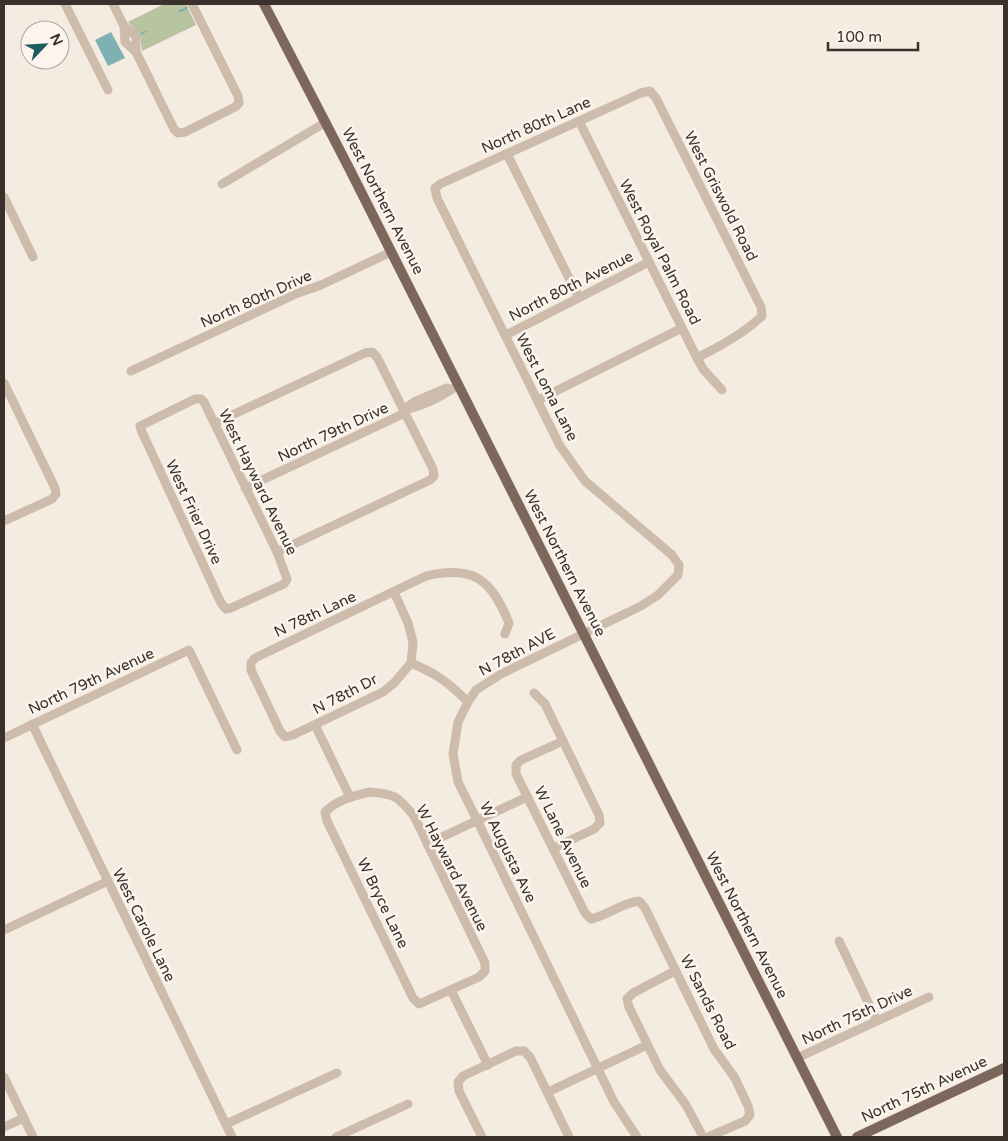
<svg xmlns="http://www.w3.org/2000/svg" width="1008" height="1141" viewBox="0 0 1008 1141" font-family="'Varela Round',sans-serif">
<rect width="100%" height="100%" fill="#f4ebe1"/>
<path fill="#b8c4a0" d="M164 4H186L196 25 142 51 140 35 128 22Z"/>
<path fill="#7fb0b2" d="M111 32 125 58 108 66 95 40Z"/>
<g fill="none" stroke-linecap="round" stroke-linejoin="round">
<g stroke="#7fb0b2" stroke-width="2">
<path d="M180 11 187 8"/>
<path d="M141 34 146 31"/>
</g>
<g stroke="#cdbbac" stroke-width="9">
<path d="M65 4 108 90"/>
<path d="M113 4 124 26 125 42 136 52 174 129 178 133 185 132 235 107 239 103 238 96 192 4"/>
<path d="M124 26 136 36V52"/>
<path d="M579 121 697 358 703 369 722 390"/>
<path d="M507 154 579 298"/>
<path d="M222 184 326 122"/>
<path d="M4 197 33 257"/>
<path d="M506 335 649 262"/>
<path d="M131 371 298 293 321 285 391 252"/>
<path d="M4 383 55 488 56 494 52 499 4 521"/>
<path d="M195 399H201L204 402 277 552 287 579 284 584 231 608 226 609 221 603 142 432 140 426Z"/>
<path d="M538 400 682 328"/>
<path d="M406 408 414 402 447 388"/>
<path d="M403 410C424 406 441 397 458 385"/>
<path d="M215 423 365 353 372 352 377 357 433 469 434 476 430 480 277 552"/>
<path d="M245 488 405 413"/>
<path d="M394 592 408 623 413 642 411 663"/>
<path d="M411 663 394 683 383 692 293 735 285 737 280 731 251 670V663L255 658 426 576C474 565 491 579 509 623L505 634"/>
<path d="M411 663C437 674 448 682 468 702"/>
<path d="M534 693 545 704 599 815 600 823 594 829 554 848"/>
<path d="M32 724 232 1137"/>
<path d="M315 725 350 797"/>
<path d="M4 738 189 650 237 750"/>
<path d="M563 741 521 760 516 765V774L585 913 591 919C608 915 622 903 639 901L645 908 714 1049 735 1078 748 1106 750 1115 745 1121 708 1137"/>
<path d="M370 792C396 794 398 797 414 816L485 963V971L479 977 419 1004 413 998 327 821 325 812C337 800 353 796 370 792Z"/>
<path d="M427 844 527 797"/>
<path d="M4 930 108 881"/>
<path d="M839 941 877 1021"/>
<path d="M675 971 633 993 627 999 629 1007 660 1070 686 1105 703 1137"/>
<path d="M451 990 488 1065"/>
<path d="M797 1058 929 997"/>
<path d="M4 1077 33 1137"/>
<path d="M548 1092 647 1045"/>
<path d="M226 1124 337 1073"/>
<path d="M4 1127 24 1118"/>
<path d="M336 1137 408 1104"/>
<path d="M482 1137 459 1091 458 1082 463 1076 516 1051H524L530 1057 569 1137"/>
<path d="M637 1137 614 1102 477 820 458 782 453 754 458 722 468 702 476 690 501 674 641 606 658 595 678 575 679 565 672 555 585 481 560 446 437 198 435 188 440 184 641 93 650 91 656 98 761 307 762 316C743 334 720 346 697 358"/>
</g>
<g stroke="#7d675c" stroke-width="10">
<path d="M264 4 350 170 837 1137"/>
<path d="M857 1137 1004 1068"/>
</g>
</g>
<g text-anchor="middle" stroke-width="5" stroke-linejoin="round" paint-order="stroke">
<g font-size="15" fill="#3b302b" stroke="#fbf5ee">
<text transform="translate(536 125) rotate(-24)" y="5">North 80th Lane</text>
<text transform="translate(721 196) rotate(63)" y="5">West Griswold Road</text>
<text transform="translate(383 201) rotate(63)" y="5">West Northern Avenue</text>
<text transform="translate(660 252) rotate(63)" y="5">West Royal Palm Road</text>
<text transform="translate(571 286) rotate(-27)" y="5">North 80th Avenue</text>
<text transform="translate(256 299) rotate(-24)" y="5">North 80th Drive</text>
<text transform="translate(547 387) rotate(63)" y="5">West Loma Lane</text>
<text transform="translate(333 432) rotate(-25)" y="5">North 79th Drive</text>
<text transform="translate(258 482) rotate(64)" y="5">West Hayward Avenue</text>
<text transform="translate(194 512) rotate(65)" y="5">West Frier Drive</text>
<text transform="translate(565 563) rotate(63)" y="5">West Northern Avenue</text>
<text transform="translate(315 614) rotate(-25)" y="5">N 78th Lane</text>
<text transform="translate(517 652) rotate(-28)" y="5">N 78th AVE</text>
<text transform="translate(91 681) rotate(-25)" y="5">North 79th Avenue</text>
<text transform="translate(345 694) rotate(-27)" y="5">N 78th Dr</text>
<text transform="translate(563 837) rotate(64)" y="5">W Lane Avenue</text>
<text transform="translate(508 852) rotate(64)" y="5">W Augusta Ave</text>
<text transform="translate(452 868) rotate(63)" y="5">W Hayward Avenue</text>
<text transform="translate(383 903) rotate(64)" y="5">W Bryce Lane</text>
<text transform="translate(144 925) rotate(64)" y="5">West Carole Lane</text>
<text transform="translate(747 925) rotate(63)" y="5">West Northern Avenue</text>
<text transform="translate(708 1002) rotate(63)" y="5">W Sands Road</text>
<text transform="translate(857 1015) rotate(-25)" y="5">North 75th Drive</text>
<text transform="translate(924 1089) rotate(-25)" y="5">North 75th Avenue</text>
</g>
</g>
<rect width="1008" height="1141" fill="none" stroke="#3b302b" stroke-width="10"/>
<g transform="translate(45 45) rotate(65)"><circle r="24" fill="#fbf5ee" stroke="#aea6a0"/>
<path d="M0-4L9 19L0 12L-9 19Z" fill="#1f5a5e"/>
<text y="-8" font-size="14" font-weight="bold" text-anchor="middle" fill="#3b302b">N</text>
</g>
<path d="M828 42v8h90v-8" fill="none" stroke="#3b302b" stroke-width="2.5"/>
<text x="836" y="42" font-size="15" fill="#3b302b" stroke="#fbf5ee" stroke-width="4" paint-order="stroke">100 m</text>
</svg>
